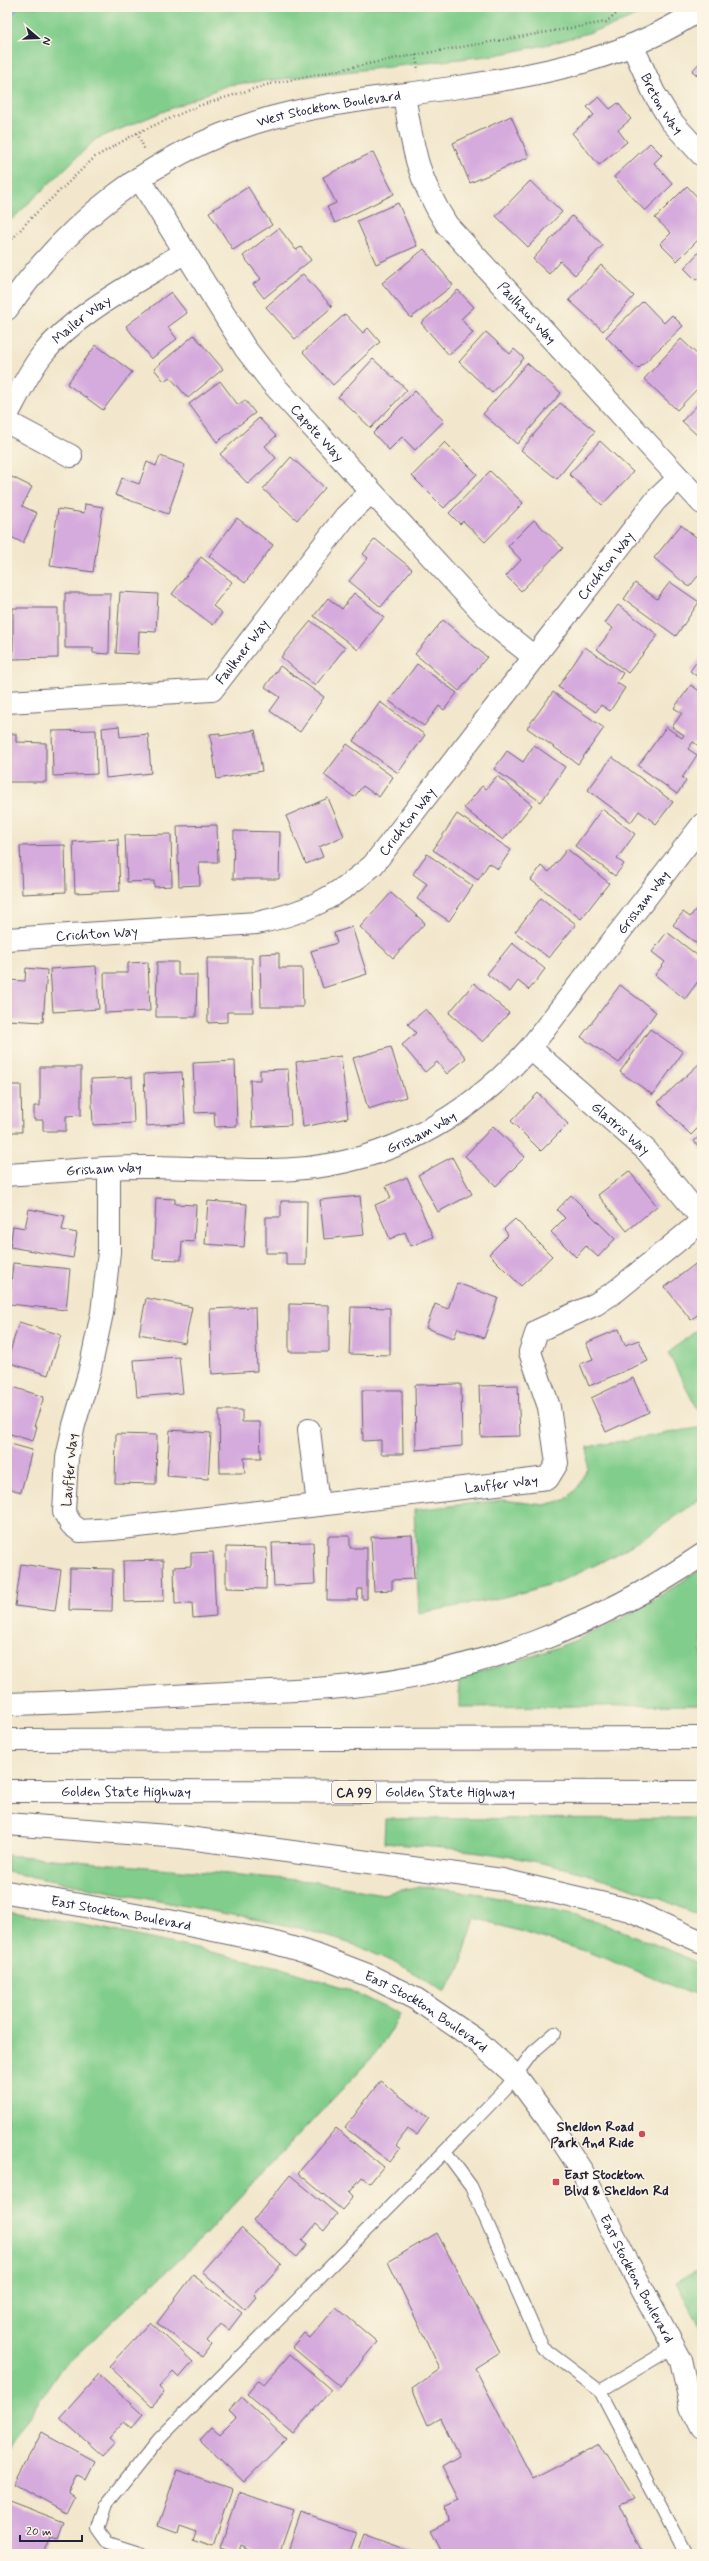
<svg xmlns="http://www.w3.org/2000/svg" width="709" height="2561" viewBox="0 0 709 2561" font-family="Mynerve,sans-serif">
<rect width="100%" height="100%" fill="#fcf5e5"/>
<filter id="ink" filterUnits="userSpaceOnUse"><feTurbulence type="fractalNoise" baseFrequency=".025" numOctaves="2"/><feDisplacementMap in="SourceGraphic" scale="8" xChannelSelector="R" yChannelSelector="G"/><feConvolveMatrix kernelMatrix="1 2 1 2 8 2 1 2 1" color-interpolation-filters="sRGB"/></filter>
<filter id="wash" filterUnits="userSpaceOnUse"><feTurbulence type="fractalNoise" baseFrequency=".012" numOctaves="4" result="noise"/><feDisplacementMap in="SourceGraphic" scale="16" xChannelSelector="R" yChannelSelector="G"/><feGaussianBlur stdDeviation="0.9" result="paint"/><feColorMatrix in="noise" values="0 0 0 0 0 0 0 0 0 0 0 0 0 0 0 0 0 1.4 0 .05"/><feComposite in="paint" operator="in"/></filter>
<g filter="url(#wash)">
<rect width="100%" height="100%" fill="#f2e7cc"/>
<g fill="#81cd8b" stroke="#527863">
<path d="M7 7H657L615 25 554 43 496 55 228 85 96 139 7 224Z"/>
<path d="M702 1326V1417L668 1353Z"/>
<path d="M702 1427V1497C661 1529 617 1556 570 1577 523 1596 469 1604 419 1613L414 1510 503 1500 544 1505 565 1500 578 1487 587 1469 588 1447Z"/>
<path d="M702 1568V1705L459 1707V1677C504 1665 549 1653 592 1633 631 1615 667 1592 702 1568Z"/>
<path d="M702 1818V1917C630 1883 552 1861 472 1851 443 1847 413 1846 384 1843L385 1819Z"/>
<path d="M7 1855 310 1881 383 1894 420 1886 481 1894 598 1921 681 1955 702 1966V1998L589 1952 475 1918 459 1970 444 1992 406 1968 355 1945 300 1928 7 1872Z"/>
<path d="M7 1912 100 1928 279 1967 345 1988 400 2015 378 2051 201 2239 58 2372 7 2450Z"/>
<path d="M702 2268V2331L676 2282Z"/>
</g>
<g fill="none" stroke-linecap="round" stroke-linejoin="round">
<path stroke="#5fa0d2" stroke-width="6" d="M7 18 16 7"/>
</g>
<g id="blocks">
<g fill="#d5aadd">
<path d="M702 60V79L692 71Z"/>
<path d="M599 97 610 109 618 103 631 119 618 130 627 142 599 165 572 133 594 115 587 107Z"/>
<path d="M511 116 529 157 470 183 453 143Z"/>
<path d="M650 143 662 155 654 163 673 184 645 211 614 177Z"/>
<path d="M373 152 394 194 335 223 327 207 336 203 323 177Z"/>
<path d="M530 181 562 212 528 247 496 216Z"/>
<path d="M687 186 702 202V236L677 261 660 244 671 233 655 218Z"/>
<path d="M248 187 272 225 233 250 209 212Z"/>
<path d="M398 203 417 246 376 264 357 221Z"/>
<path d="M572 216 603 245 575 275 560 261 549 274 533 259Z"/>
<path d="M279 228 296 250 301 247 311 260 264 298 253 284 261 279 243 256Z"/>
<path d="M424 249 453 285 411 318 382 283Z"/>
<path d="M702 249V279L700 277 696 280 684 268Z"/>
<path d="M601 265 634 296 603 331 569 300Z"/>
<path d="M303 274 332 307 295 339 266 307Z"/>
<path d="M458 290 474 307 461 319 473 333 449 355 421 323Z"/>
<path d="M171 292 187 313 168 327 177 339 151 359 126 326Z"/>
<path d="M643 301 664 323 672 315 683 326 638 369 606 337Z"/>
<path d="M345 314 363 333 368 328 380 342 333 385 303 352Z"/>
<path d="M486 332 510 354 514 349 524 358 492 393 459 362Z"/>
<path d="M194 335 223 369 188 398 170 377 164 381 154 369Z"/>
<path d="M681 339 702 359V384L677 410 644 379Z"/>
<path d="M96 345 132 372 103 410 67 384Z"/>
<path d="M373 359 407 390 371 428 338 397Z"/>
<path d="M527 363 561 393 517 444 483 414Z"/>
<path d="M220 381 238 405 245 400 255 413 217 442 189 404Z"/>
<path d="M415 391 444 421 415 450 402 437 389 450 373 433Z"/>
<path d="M702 400V432L698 436 682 421Z"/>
<path d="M560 403 595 431 557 479 521 450Z"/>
<path d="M259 418 276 436 265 446 276 458 248 484 220 454Z"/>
<path d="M600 441 633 472 602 505 569 474Z"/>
<path d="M445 442 477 474 444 508 412 476Z"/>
<path d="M160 456 185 465 168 514 115 495 122 478 139 484 147 462 156 466Z"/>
<path d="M291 457 325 488 297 520 263 489Z"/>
<path d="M490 471 523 503 485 542 463 521 460 524 449 513Z"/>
<path d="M12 477 32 487 22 506 37 513 23 543 7 535V487Z"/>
<path d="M85 504 103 507 93 572 50 566 58 509 84 513Z"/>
<path d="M237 518 273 545 245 583 209 556Z"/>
<path d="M534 520 563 548 521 591 506 576 521 560 508 546Z"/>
<path d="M681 525 702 542V571L689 587 654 558Z"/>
<path d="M375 539 412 569 381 607 349 581 368 558 363 554Z"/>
<path d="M201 557 232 582 213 606 222 613 213 625 172 594Z"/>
<path d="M670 582 699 602 676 636 624 599 635 583 657 599Z"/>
<path d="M120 592 158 594 156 632 139 631 138 654 116 653Z"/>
<path d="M65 593H110L109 654 93 653V648H65Z"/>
<path d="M354 593 384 617 358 650 314 616 328 598 342 609Z"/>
<path d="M618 605 658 635 628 673 597 649 613 628 605 623Z"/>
<path d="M13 608H58V658L13 659Z"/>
<path d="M443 620 487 657 459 691 415 654Z"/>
<path d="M311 621 345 648 315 686 281 657Z"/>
<path d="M585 647 623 673 617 683 625 688 610 711 601 705 596 712 558 687Z"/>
<path d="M702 654V680L690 671Z"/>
<path d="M417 664 457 693 444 710 439 706 424 726 389 701Z"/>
<path d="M280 666 324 697 300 732 270 711 280 697 265 687Z"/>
<path d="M691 685 702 693V748L693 742 688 749 697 755 682 778 686 781 677 794 638 766 666 727 682 738 684 735 672 727 682 713 674 708Z"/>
<path d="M553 692 604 728 578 764 527 728Z"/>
<path d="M380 702 425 735 398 773 353 741Z"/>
<path d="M119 726 120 737 148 734 151 773 106 778 102 728Z"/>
<path d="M96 730 97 774 53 776 52 731Z"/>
<path d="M255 730 262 771 217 779 210 734 220 733V736Z"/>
<path d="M7 734H16V742L46 743V782H7Z"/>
<path d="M347 744 393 777 379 797 363 786 354 797 324 775Z"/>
<path d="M534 745 565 767 541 802 494 769 507 751 523 762Z"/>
<path d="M612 757 673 802 656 824 639 811 631 822 588 790Z"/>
<path d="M497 776 532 805 503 840 464 808 482 786 486 789Z"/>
<path d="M328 798 344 836 319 847 323 857 306 864 286 816Z"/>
<path d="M602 809 635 834 617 859 624 864 615 876 575 846Z"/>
<path d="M457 814 511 850 498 869 489 863 478 880 433 850Z"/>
<path d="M217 825 218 862H199L200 885 179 886 177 826Z"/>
<path d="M234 831 280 832 279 879H233Z"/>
<path d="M171 834 172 886 154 887V881L127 882 125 835Z"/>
<path d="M7 839H10L9 877H7Z"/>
<path d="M118 839 120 891 75 893 73 842Z"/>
<path d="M65 845 66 892 22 894 20 846Z"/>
<path d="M567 849 609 883 581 919 531 880 541 866 549 872Z"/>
<path d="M427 854 473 886 449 921 417 899 427 884 413 874Z"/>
<path d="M391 893 425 923 393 958 360 927Z"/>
<path d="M541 898 576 924 549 958 515 932Z"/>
<path d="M702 901V948L673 925 683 912 690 917Z"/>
<path d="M352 927 367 974 323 988 311 951 337 943 334 933Z"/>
<path d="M667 932 702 959V976L685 999 655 975 665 962 652 952Z"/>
<path d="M512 943 545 969 529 990 518 981 510 992 487 974Z"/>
<path d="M279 953V968H302L303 1007H261L260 954Z"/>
<path d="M207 958H252L253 1012H227V1022L208 1023Z"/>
<path d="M148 962 150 1011 105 1013 104 973H128V963Z"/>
<path d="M157 962H178V975H197L196 1017H156Z"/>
<path d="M96 966 99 1009 53 1012 50 969Z"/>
<path d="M26 968 47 970 43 1022 7 1020V980L25 981Z"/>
<path d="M474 983 509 1013 483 1042 449 1013Z"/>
<path d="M620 985 656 1012 619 1063 581 1037Z"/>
<path d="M426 1009 466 1058 447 1074 437 1062 425 1072 402 1045 416 1033 408 1024Z"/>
<path d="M650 1029 683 1052 653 1095 620 1072Z"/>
<path d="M391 1047 406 1097 368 1109 353 1058Z"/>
<path d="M341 1056 348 1118 303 1127 296 1062Z"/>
<path d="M235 1061 237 1126 215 1127 214 1112 195 1113 193 1063Z"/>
<path d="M702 1061V1124L691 1135 658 1102Z"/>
<path d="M40 1067H81V1115L66 1116V1131H43V1120H34V1106H40Z"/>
<path d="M288 1069 291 1125 252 1127 250 1080H260V1070Z"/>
<path d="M182 1072 185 1123 146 1126 144 1074Z"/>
<path d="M132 1077 134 1123 93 1125 91 1079Z"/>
<path d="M7 1085H21L22 1132H7Z"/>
<path d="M538 1093 568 1124 541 1151 511 1121Z"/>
<path d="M493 1126 525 1157 496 1186 465 1156Z"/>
<path d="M702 1134V1151L694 1141Z"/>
<path d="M452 1157 472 1194 438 1212 418 1175Z"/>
<path d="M629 1171 657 1206 627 1231 598 1195Z"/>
<path d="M407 1177 433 1237 411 1246 405 1232 390 1239 375 1205 391 1198 386 1186Z"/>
<path d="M571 1195 615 1239 598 1257 586 1246 576 1257 551 1232 565 1218 557 1210Z"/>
<path d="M360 1196 364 1235 324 1239 320 1200Z"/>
<path d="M156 1198 175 1199V1204L196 1205 194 1242 182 1241 181 1260 153 1259Z"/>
<path d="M208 1201 247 1204 244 1247 205 1244Z"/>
<path d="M281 1201H307L306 1265H286V1253H266V1217H281Z"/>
<path d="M29 1209 65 1216 62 1230 77 1233 73 1258 10 1247 13 1226 25 1228Z"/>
<path d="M515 1219 552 1256 521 1286 489 1254 508 1235 504 1229Z"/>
<path d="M698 1262 702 1268V1311L691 1320 665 1287Z"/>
<path d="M13 1263 70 1269 66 1310 9 1304Z"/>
<path d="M457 1283 498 1298 484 1338 458 1328 454 1338 426 1328 435 1304 448 1309Z"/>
<path d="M146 1298 192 1307 185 1343 139 1334Z"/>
<path d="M289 1304 329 1305V1352H289Z"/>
<path d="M255 1307 257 1371 212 1374 210 1309Z"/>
<path d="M351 1307 390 1308V1355L349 1354Z"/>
<path d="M19 1322 61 1335 48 1375 7 1362Z"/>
<path d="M619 1329 625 1345 639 1340 648 1361 589 1386 580 1364 593 1359 586 1343Z"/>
<path d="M179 1357 183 1393 137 1397 134 1360Z"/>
<path d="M633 1378 649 1412 606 1432 591 1398Z"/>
<path d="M461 1384 462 1446 416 1450 415 1385Z"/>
<path d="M7 1385 44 1397 34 1426H37L33 1441 7 1433Z"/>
<path d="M518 1385 520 1436 481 1437 479 1386Z"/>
<path d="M362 1390H402L403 1454H381V1440L363 1441Z"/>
<path d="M219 1410H242V1422H260L261 1458H244L245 1473H220Z"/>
<path d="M170 1430 211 1433 208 1479 167 1476Z"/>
<path d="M116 1434 157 1435 156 1484 115 1483Z"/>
<path d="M7 1443 32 1450 21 1492 7 1488Z"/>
<path d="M412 1535 414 1579 392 1580V1590L374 1591 371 1537Z"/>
<path d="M328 1536H350V1548H367V1599H362V1589H358L357 1600H327Z"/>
<path d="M313 1542 315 1584 274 1586 272 1543Z"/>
<path d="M226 1547 267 1548 266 1589 226 1588Z"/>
<path d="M213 1552 216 1616 193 1618 192 1603 175 1604 174 1567 191 1566V1553Z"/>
<path d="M163 1560 164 1601 124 1602 123 1561Z"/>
<path d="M21 1564 61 1570 55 1611 15 1606Z"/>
<path d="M70 1568 113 1569 112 1611 69 1610Z"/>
<path d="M380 2081 429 2118 417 2135 408 2129 396 2145 400 2149 390 2162 345 2128Z"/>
<path d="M336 2128 383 2167 370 2183 362 2177 349 2193 353 2197 342 2210 298 2173Z"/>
<path d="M290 2175 337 2214 324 2231 316 2224 302 2241 307 2245 297 2257 253 2221Z"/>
<path d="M241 2228 281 2265 254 2295 256 2297 245 2310 202 2271Z"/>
<path d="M437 2233 500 2352 475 2368 533 2479 600 2444 634 2499 619 2505 643 2554H441L429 2531 449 2521 446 2506 459 2500 442 2467 459 2457 440 2418 428 2425 412 2389 440 2369 388 2262Z"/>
<path d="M193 2275 242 2313 229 2330 221 2324 207 2341 211 2345 202 2357 157 2323Z"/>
<path d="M336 2307 377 2342 340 2387 292 2347 304 2333 310 2338Z"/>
<path d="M150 2322 193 2362 179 2378 173 2372 159 2387 164 2393 152 2406 109 2366Z"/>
<path d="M290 2354 331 2390 293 2434 247 2394 259 2380 264 2384Z"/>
<path d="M99 2374 143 2414 131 2428 124 2422 109 2438 115 2443 103 2456 60 2418Z"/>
<path d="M242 2397 286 2439 244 2482 200 2440 212 2427 220 2434 236 2418 229 2411Z"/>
<path d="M42 2432 95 2461 86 2479 77 2475 68 2492 74 2496 66 2512 14 2484Z"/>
<path d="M177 2470 232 2489 213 2545 193 2538 196 2530 179 2524 177 2532 158 2525Z"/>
<path d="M239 2492 294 2511 279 2554H258L241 2546 238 2554 220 2548Z"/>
<path d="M9 2501 64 2522 58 2538 50 2536 43 2554H7V2507Z"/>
<path d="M301 2513 357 2532 349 2554H287Z"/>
<path d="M364 2534 419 2554H357Z"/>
</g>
</g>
</g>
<g filter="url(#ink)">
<use href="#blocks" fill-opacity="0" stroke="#6b676e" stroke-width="1"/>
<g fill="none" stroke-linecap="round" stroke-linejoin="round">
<g stroke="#6b676e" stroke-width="14">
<g id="service">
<path d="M445 2151 471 2186 542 2347 600 2391 674 2347"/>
<path d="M600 2391 685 2554"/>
<path d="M142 2554 108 2543 98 2529 106 2505 159 2439 445 2151 506 2088 533 2052 555 2033"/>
</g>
</g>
<g stroke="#6b676e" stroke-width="24">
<g id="minor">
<path id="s1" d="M632 45 654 93 671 121 702 155"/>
<path id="s2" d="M404 95C413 149 417 178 447 225L702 503"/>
<path id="s3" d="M139 178 245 348 272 383 494 625 534 657"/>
<path id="s4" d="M7 415C18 395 28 373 42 355 77 311 138 282 185 252"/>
<path d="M7 422 71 456"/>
<path id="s5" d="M7 702 212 690 345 517 371 492"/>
<path id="s6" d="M7 939 257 923C306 913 335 898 373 865L656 500 679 478"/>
<path id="s7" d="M530 1048 646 1150 702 1219"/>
<path id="s8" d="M109 1168V1252L102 1313 89 1374 74 1425 67 1458 64 1512 71 1524 80 1531 113 1529 548 1478 557 1463 549 1407 530 1352 537 1331 596 1304 616 1291 702 1221"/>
<path id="s9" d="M7 1175C52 1172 98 1167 143 1167 193 1166 244 1173 294 1169 388 1163 468 1117 530 1048L702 825"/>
<path d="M309 1430 318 1505"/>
</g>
</g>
<g stroke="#6b676e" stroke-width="24">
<g id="tertiary">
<path id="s10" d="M7 309C68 221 154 154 257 122 321 102 391 97 458 87 544 74 629 58 702 8"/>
<path id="s11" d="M7 1892 169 1921 272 1942 313 1954 370 1976 416 1999 476 2040 516 2076 548 2119 583 2173 626 2259 681 2360 691 2406 702 2428"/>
</g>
</g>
<g stroke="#6b676e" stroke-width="24">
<g id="motorway">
<path d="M7 1704C74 1703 140 1698 207 1694 255 1691 304 1691 352 1686 475 1673 600 1625 702 1555"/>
<path d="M7 1740 702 1738"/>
<path id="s12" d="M7 1791 702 1792"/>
<path d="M7 1824 181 1837 502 1880 630 1910 702 1942"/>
</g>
</g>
<g stroke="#6b676e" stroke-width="2.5" stroke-dasharray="1 3" stroke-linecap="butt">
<path d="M416 55 418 71"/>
<path d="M137 133 145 150"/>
<path d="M7 245 30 219 95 157 137 133 198 106 266 85 392 59 606 22 625 7"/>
</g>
<use href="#service" stroke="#fff" stroke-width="12"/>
<use href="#minor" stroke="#fff" stroke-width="22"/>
<use href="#tertiary" stroke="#fff" stroke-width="22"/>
<use href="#motorway" stroke="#fff" stroke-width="22"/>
</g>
</g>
<g fill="#d1495b" stroke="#fcf5e5" stroke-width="1.5">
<circle cx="642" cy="2134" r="4"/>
<rect x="552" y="2178" width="8" height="8" rx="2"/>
</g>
<g text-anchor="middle" stroke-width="3" stroke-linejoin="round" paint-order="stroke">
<rect fill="#fcf5e5" stroke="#63616e" stroke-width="1" x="332" y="1781" width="44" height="22" rx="3"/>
<g font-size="13" font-weight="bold" fill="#22223b">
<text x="354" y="1797">CA 99</text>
</g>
<g font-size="14" fill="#22223b" stroke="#fcf5e5">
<text dy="5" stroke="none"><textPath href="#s1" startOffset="66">Breton Way</textPath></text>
<text dy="5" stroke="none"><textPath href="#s10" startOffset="391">West Stockton Boulevard</textPath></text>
<text dy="5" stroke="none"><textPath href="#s2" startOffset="257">Paulhaus Way</textPath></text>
<text dy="5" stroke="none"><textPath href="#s4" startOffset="123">Mailer Way</textPath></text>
<text dy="5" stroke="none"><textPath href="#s3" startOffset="312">Capote Way</textPath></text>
<text dy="5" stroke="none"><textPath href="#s6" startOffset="761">Crichton Way</textPath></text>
<text dy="5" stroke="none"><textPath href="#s5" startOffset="254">Faulkner Way</textPath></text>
<text dy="5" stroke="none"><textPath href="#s6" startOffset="437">Crichton Way</textPath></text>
<text dy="5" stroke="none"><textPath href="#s9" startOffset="744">Grisham Way</textPath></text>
<text dy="5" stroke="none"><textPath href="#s6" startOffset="90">Crichton Way</textPath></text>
<text dy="5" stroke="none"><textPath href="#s7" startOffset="121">Glastris Way</textPath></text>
<text dy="5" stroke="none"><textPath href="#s9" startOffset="421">Grisham Way</textPath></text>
<text dy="5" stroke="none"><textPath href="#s9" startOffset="97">Grisham Way</textPath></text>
<text transform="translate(69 1470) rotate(-85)" y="5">Lauffer Way</text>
<text dy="5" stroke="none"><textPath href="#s8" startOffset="798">Lauffer Way</textPath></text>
<text dy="5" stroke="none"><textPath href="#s12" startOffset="119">Golden State Highway</textPath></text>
<text dy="5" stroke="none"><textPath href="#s12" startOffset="443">Golden State Highway</textPath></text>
<text dy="5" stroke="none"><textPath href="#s11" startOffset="116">East Stockton Boulevard</textPath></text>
<text dy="5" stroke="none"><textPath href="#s11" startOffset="440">East Stockton Boulevard</textPath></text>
<text dy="5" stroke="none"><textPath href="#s11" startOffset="788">East Stockton Boulevard</textPath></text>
</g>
<g font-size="14" font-weight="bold" fill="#22223b" stroke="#fcf5e5" text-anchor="end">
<text x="634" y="2131">Sheldon Road<tspan x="634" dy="16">Park And Ride</tspan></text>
<text x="564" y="2179" text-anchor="start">East Stockton<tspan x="564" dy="16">Blvd &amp; Sheldon Rd</tspan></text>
</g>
</g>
<rect width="709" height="2561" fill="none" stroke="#fcf5e5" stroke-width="24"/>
<g transform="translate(38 38) rotate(109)" stroke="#fcf5e5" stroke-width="3" paint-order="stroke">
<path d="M0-3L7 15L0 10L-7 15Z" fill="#22223b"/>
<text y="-6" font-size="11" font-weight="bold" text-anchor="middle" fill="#22223b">N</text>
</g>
<path d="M20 2535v6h62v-6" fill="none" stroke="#22223b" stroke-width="2"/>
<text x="26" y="2535" font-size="12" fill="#22223b" stroke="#fcf5e5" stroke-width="3" paint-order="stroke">20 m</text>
</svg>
